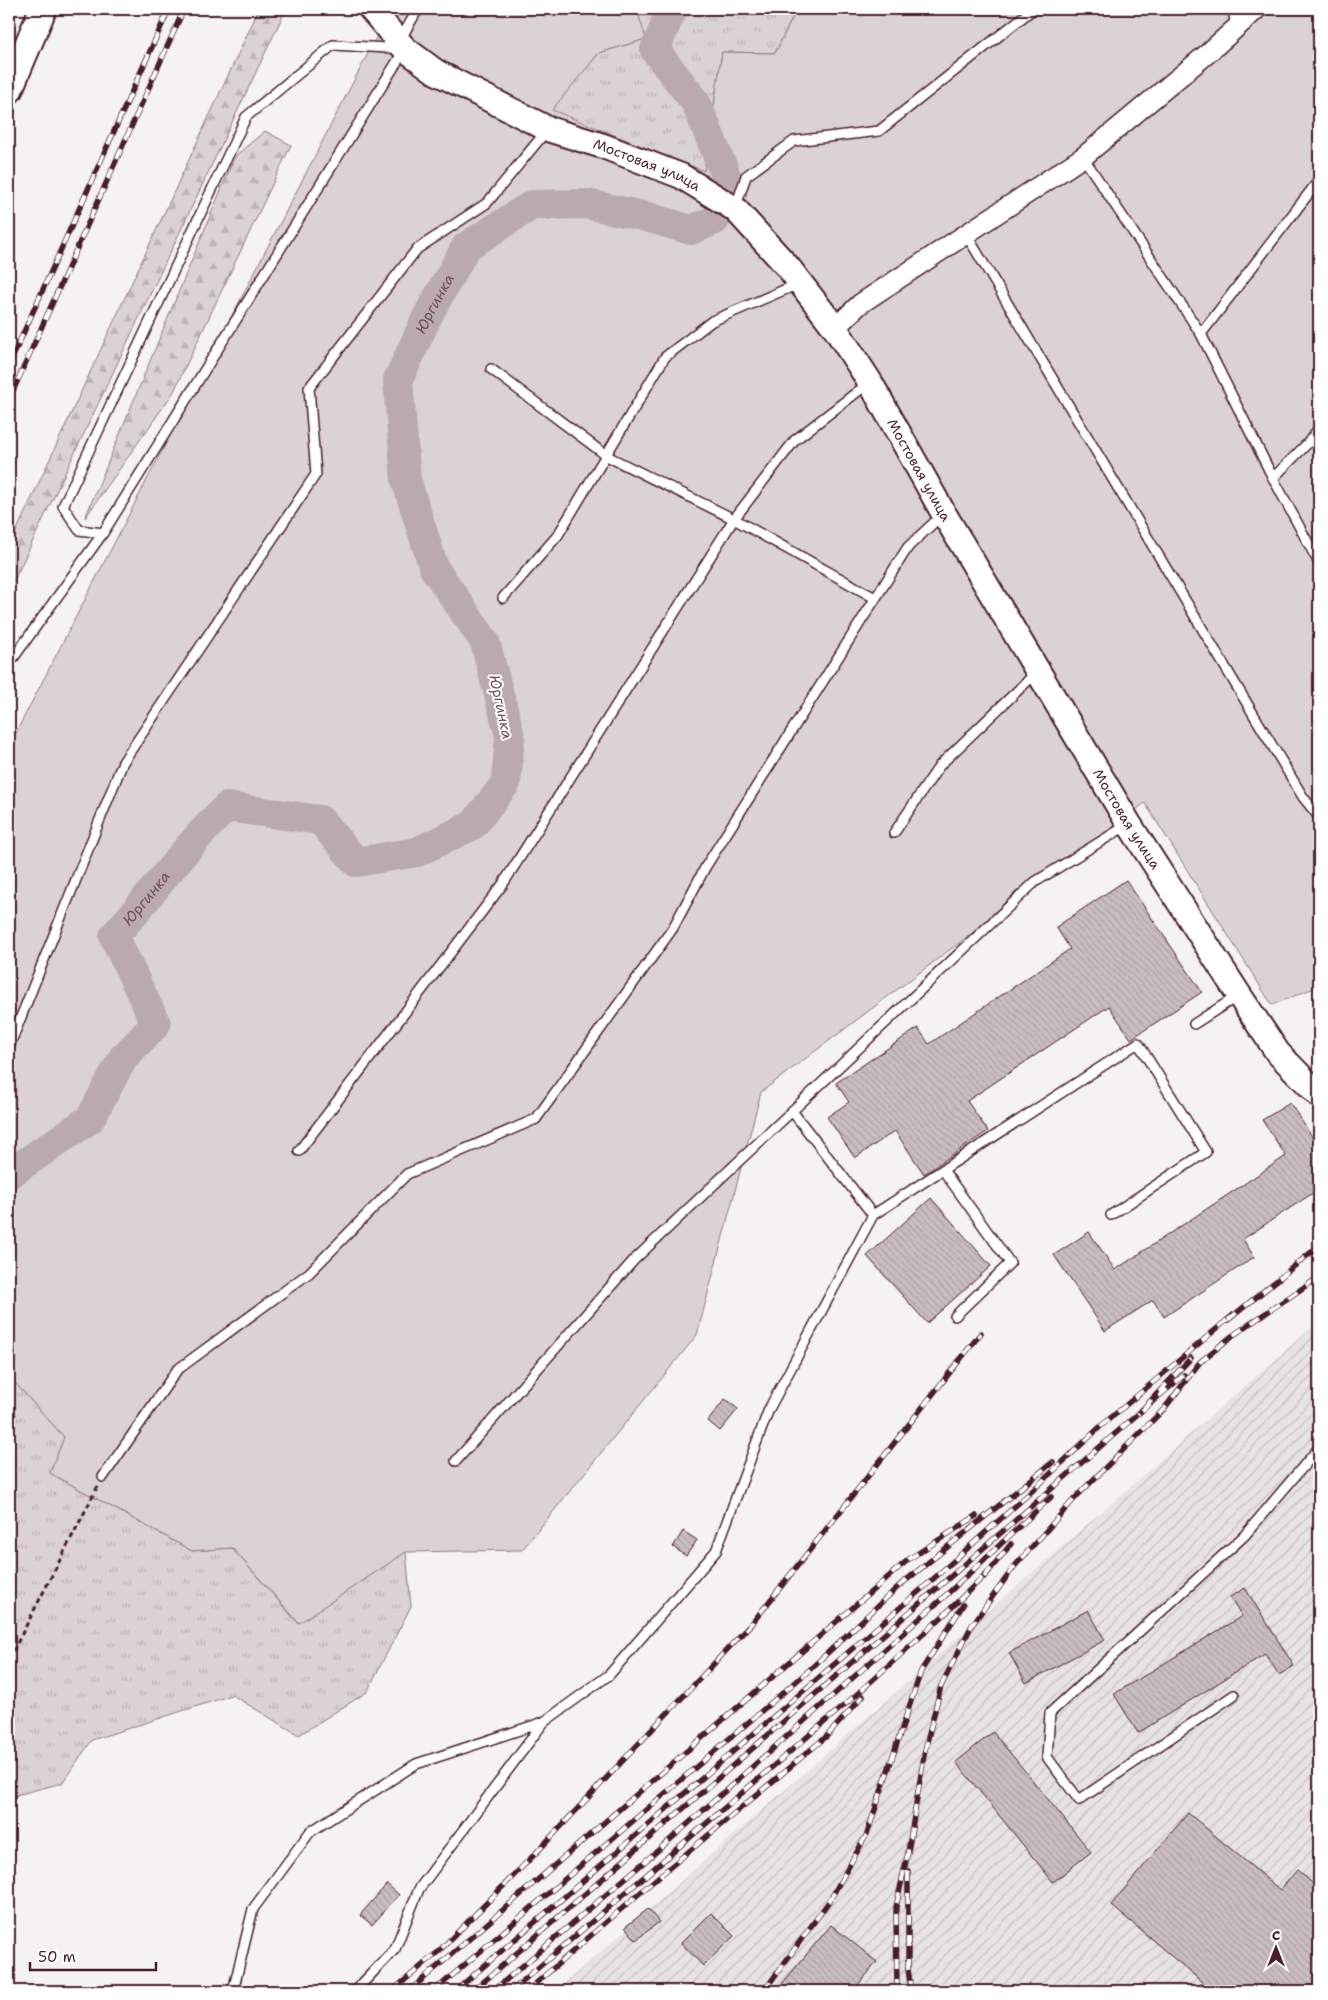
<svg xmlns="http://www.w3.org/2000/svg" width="1328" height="2000" viewBox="0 0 1328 2000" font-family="'Shantell Sans',sans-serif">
<defs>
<pattern id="industrial-furrows" width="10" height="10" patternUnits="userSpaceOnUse" patternTransform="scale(1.25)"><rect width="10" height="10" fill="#e7e2e3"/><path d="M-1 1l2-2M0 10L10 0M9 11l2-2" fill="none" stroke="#c8c1c3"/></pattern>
<pattern id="grass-tufts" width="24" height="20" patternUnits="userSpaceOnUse" patternTransform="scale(1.25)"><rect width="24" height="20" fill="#dbd2d5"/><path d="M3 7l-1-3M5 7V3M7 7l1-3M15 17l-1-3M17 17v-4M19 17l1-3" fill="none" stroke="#bdb4b7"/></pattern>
<pattern id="forest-firs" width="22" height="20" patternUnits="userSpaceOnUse" patternTransform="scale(1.25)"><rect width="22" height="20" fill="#dbd2d5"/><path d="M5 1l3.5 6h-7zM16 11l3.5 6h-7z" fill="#bdb4b7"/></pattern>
<pattern id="building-back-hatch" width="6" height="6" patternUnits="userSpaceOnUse" patternTransform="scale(1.25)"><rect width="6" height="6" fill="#cabdc1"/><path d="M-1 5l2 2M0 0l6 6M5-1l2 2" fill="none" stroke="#afa2a6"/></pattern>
</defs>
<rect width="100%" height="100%" fill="#f4f2f2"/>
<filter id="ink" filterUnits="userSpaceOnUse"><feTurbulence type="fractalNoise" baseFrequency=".02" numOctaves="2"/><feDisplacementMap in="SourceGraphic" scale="10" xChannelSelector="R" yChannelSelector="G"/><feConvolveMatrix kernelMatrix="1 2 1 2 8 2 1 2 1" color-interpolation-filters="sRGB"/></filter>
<g filter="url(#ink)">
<path fill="url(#industrial-furrows)" d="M1319 1321V1991H556Z"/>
<g fill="url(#grass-tufts)" stroke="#927880">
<path d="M637 9H797L775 53 722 52 704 172 551 110 599 53 645 39Z"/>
<path d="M9 1376 64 1437 50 1473 192 1551 232 1548 298 1623 406 1552 411 1606 367 1692 299 1735 232 1695 92 1740 62 1783 9 1797Z"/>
</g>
<g fill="url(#forest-firs)" stroke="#927880">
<path d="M259 9H286L9 591V547Z"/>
<path d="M265 131 291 145 173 393 85 518 235 156Z"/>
</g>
<path fill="#dbd2d5" stroke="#927880" d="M391 9H637L646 39 599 53 552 110 704 171 722 52 775 53 797 9H1319V986L1272 1005 1145 803 761 1092 697 1335 522 1550 406 1552 299 1623 232 1548 192 1551 50 1473 64 1437 9 1376V746Z"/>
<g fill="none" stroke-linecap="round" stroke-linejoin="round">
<g stroke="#baa9ae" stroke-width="30">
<path d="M672 9 655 50 696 103 727 178"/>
<path id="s1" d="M9 1174 90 1119 123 1058 156 1024 114 936C153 894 185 846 227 807L320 820 356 862 417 852 473 825 506 783 510 736 485 642 434 568 406 480 398 380 428 315 466 247 532 205 587 204 647 217 691 230 715 220"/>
</g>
</g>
<g fill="url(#building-back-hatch)" stroke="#4a1f2b">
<path d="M1126 880 1202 992 1131 1039 1109 1006 967 1101 988 1131 924 1174 895 1131 855 1158 827 1117 849 1102 836 1083 918 1028 929 1044 1070 949 1056 927Z"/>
<path d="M1290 1103 1319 1147V1189L1243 1239 1254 1257 1164 1317 1153 1300 1105 1331 1054 1255 1089 1232 1115 1270 1286 1156 1262 1120Z"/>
<path d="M931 1198 991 1266 927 1323 867 1256Z"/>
<path d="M725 1399 738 1409 720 1431 708 1421Z"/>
<path d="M683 1531 697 1540 686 1556 673 1547Z"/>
<path d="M1245 1588 1294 1666 1279 1675 1265 1654 1138 1733 1114 1694 1242 1616 1230 1597Z"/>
<path d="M1088 1610 1105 1640 1026 1683 1009 1653Z"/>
<path d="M993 1732 1091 1852 1053 1882 956 1762Z"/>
<path d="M1188 1813 1280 1890 1297 1870 1319 1889V1991H1195L1202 1982 1111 1905Z"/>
<path d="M387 1884 399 1895 372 1925 360 1915Z"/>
<path d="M648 1909 659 1922 636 1940 625 1927Z"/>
<path d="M711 1913 734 1936 703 1966 681 1943Z"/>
<path d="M831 1925 877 1962 853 1991H776Z"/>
</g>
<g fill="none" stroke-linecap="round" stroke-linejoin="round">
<g stroke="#4a1f2b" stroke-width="12">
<g id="service">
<path d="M1233 9 1236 28"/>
<path d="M400 40 418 9"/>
<path d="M1083 157 1201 334 1273 478 1319 563"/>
<path d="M735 209 746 176 794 141 879 131 1033 9"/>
<path d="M966 234 1303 797 1319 817"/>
<path d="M1201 334 1319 180"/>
<path d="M491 369 607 456 734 519 875 598"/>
<path d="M1273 478 1307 444 1319 428"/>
<path d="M503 598 558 535 665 357 712 321 798 284"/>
<path d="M9 664 103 533 405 49 333 45 246 117 63 506 79 530 103 533"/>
<path d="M894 833 940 765 1038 671"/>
<path d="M1194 1024 1239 995"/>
<path d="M9 1047 123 762 316 474 309 388 417 249 487 203 548 129"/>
<path d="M792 1111 873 1215 1138 1043 1206 1152 1111 1215"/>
<path d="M299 1151 503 884 734 519 795 440 870 382"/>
<path d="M943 1170 1010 1263 955 1316"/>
<path d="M456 1461 634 1260 1035 882 1129 824"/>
<path d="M103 1477 177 1370 309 1273 407 1174 536 1119 673 928 706 866 908 547 942 515"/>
<path d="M1234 1695 1079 1800 1047 1757 1050 1713 1244 1536 1319 1448"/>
<path d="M233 1991 253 1909 310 1832 416 1764 544 1722"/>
<path d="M355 1991 395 1949 419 1889 544 1722 609 1675 716 1551 769 1409 873 1215"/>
</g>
</g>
<g stroke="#4a1f2b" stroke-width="22">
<path id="minor" d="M835 328 860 304 1083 157 1207 54 1257 9"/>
</g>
<g stroke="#4a1f2b" stroke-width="28">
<g id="tertiary">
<path id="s2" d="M371 9 405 49 436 72 548 129 603 146 681 176 735 209 788 267 835 328 870 382 944 514 1129 824 1239 995 1278 1053 1319 1095"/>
</g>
</g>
<g stroke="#4a1f2b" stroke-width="30">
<path id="secondary" d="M9 90 43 9"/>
</g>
<path stroke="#4a1f2b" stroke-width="3" stroke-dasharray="5 4" stroke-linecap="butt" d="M9 1659 98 1486"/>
<use href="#service" stroke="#fff" stroke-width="9"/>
<use href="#minor" stroke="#fff" stroke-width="19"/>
<use href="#tertiary" stroke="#fff" stroke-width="24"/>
<use href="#secondary" stroke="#fff" stroke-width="26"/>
<g stroke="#4a1f2b" stroke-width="5.5">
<g id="rail">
<path d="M9 365 169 9"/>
<path d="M9 400 184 9"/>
<path d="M1228 1320 1319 1246"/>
<path d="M1184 1375 1139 1413 1191 1358"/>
<path d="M984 1577 1011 1544"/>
<path d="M908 1871V1969L911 1991"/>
<path d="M392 1991 438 1952 536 1853 753 1622 981 1333"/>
<path d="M409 1991 909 1559 976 1516"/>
<path d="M434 1991 806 1673 899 1586 1053 1462"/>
<path d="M455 1991 931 1581 1032 1491 1101 1426 1233 1315"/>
<path d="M473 1991 1139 1413"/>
<path d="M493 1991 663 1846 944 1597 1051 1497"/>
<path d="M511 1991 856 1695 943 1616 989 1571"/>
<path d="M527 1991 657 1878 827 1736 863 1696"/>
<path d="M764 1991 830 1900 867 1834 921 1671 963 1605"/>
<path d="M897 1991 896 1907 908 1852 925 1750 941 1686 972 1625 1014 1567 1077 1496 1164 1409 1200 1362 1232 1336 1319 1277"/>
</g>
</g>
<use href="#rail" stroke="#fff" stroke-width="4" stroke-dasharray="11" stroke-linecap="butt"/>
</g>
</g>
<g text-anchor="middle" stroke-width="4" stroke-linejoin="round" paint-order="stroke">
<g font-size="14" fill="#4a1f2b" stroke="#fff">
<text dy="5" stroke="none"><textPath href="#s2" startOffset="322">Мостовая улица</textPath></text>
<text dy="5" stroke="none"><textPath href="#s2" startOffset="742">Мостовая улица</textPath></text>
<text dy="5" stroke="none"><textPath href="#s2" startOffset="1148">Мостовая улица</textPath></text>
</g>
<g font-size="15" font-style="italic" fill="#714f59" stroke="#fff">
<text dy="5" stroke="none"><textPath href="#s1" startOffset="1322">Юргинка</textPath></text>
<text transform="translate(501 707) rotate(78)" y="5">Юргинка</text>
<text dy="5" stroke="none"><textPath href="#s1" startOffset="362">Юргинка</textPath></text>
</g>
</g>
<rect width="1328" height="2000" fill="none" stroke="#fff" stroke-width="30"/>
<rect x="15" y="15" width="1298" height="1970" fill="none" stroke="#4a1f2b" stroke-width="2" filter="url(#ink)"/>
<g transform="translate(1276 1948)" stroke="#ffffff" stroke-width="4" paint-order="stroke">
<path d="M0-4L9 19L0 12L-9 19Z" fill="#4a1f2b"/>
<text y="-8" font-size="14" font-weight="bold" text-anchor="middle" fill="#4a1f2b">С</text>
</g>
<path d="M30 1962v8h126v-8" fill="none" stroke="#4a1f2b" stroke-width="2.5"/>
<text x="38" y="1962" font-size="15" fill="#4a1f2b" stroke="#ffffff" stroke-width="4" paint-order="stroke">50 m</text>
</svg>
